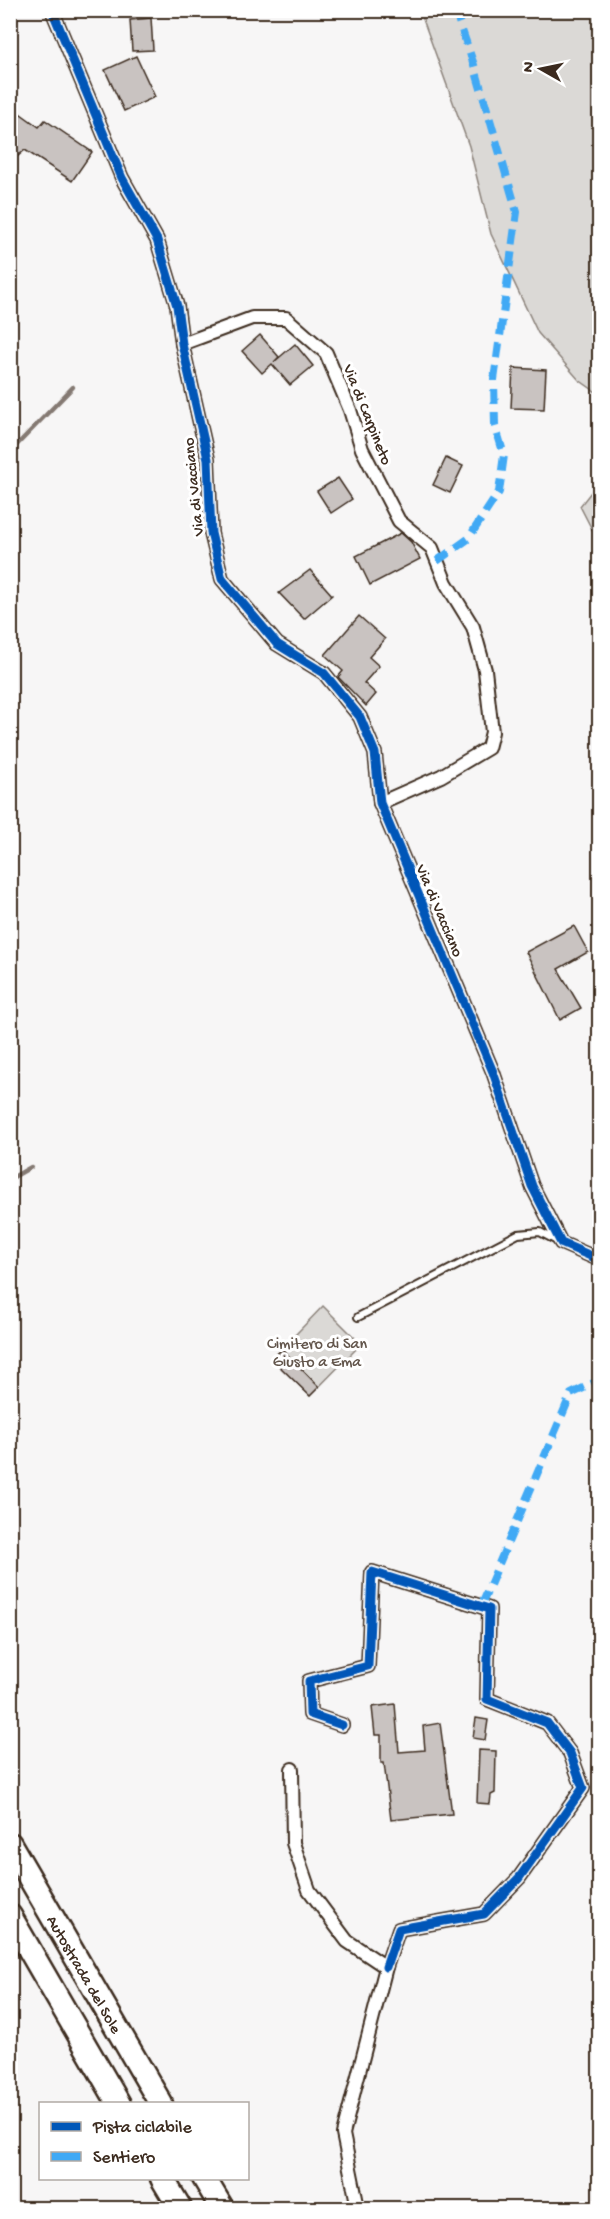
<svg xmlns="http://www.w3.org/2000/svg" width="610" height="2219" viewBox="0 0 610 2219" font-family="'Gochi Hand',sans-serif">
<rect width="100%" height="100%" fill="#f7f6f6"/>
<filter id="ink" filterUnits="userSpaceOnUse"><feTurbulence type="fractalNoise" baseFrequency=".0167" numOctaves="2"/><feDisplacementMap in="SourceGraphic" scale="12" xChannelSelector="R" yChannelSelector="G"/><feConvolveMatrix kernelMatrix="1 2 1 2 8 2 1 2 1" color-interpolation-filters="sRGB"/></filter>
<g filter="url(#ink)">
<g fill="#dbd9d6" stroke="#8b827a" stroke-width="1.5">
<path d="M420 11H599V394L579 380 538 333 491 234 469 146Z"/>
<path d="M599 482V543L580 506Z"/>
<path d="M323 1306 361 1344 310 1396 272 1359Z"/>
</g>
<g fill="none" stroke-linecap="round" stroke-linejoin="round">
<g stroke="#847972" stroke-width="4.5">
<path d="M10 452 73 387"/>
<path d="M10 1179 31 1167"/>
</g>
</g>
<g fill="#c9c3c1" stroke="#3b2a1e" stroke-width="1.5">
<path d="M151 18 153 50 132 51 130 20Z"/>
<path d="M136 56 155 97 124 111 105 70Z"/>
<path d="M10 106 39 127 45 120 92 152 72 181 25 150 18 156 10 150Z"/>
<path d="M260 335 279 357 274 362 295 344 313 366 290 385 272 364 262 373 242 351Z"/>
<path d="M513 368 546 370 544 409 511 408Z"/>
<path d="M446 458 463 466 450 493 433 485Z"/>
<path d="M338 478 352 499 331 513 317 491Z"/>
<path d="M401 533 411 542 420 559 370 585 356 556Z"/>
<path d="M310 570 332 595 304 619 279 593Z"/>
<path d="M359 616 385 639 369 657 379 666 364 683 376 694 366 706 338 677 343 671 325 655Z"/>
<path d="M574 926 588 952 558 969 581 1008 560 1020 526 952Z"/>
<path d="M282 1349 319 1387 310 1396 272 1359Z"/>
<path d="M395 1704 399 1752 425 1750 423 1726 440 1723 452 1814 391 1820 384 1763H381V1735H375L372 1707Z"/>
<path d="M476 1718 488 1720 485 1740 473 1738Z"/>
<path d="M479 1750 496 1751 495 1793 491 1795 490 1804 477 1803Z"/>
</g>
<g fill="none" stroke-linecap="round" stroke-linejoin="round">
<g stroke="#3b2a1e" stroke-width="10">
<path id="service" d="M358 1317 518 1234 540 1232 557 1241"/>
</g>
<g stroke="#3b2a1e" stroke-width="16">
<g id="minor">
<path d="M52 10 122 178 157 240 177 306 182 344 208 459 211 533 222 579 277 644 324 673 360 717 375 753 380 803 493 1072 532 1186 561 1243 600 1260"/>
<path d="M182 344 252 318H286L326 353 350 410 362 449 399 521 432 548 446 583 473 627 485 670 492 732 488 748 441 776 380 803"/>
<path d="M342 1725 310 1714 309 1681 368 1666 372 1572 489 1609 487 1699 547 1723 570 1753 583 1788 519 1878 484 1914 399 1929 386 1967"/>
<path d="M292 1769 293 1843 309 1890 347 1941 386 1967 343 2134 358 2208"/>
</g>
</g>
<g stroke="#3b2a1e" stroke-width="27">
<g id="motorway">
<path id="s1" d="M10 1844 161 2104"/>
<path d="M10 1916 119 2104"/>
<path d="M162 2178 180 2208"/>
<path d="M204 2178 222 2208"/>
</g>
</g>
<use href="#service" stroke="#fff" stroke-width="6"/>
<use href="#minor" stroke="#fff" stroke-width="12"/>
<use href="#motorway" stroke="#fff" stroke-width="22"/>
<g stroke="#3fa9f5" stroke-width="8" stroke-dasharray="15 8" stroke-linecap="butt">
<path d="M437 561 468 539 499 492 504 455 495 425 494 380 517 212 474 65 455 10"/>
<path d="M481 1606 571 1394 600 1380"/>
</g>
<g stroke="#fff" stroke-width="13">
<g id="cycleway">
<path d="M52 10 122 178 157 240 177 306 182 344 208 459 211 533 222 579 277 644 324 673 360 717 375 753 380 803 493 1072 532 1186 561 1243 600 1260"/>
<path d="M342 1725 310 1714 309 1681 368 1666 372 1572 489 1609 487 1699 547 1723 570 1753 583 1788 519 1878 484 1914 399 1929 386 1967"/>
</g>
</g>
<use href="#cycleway" stroke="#0057b8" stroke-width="9"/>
</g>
</g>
<g text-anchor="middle" stroke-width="6" stroke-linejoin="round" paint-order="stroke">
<g font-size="16" fill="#3b2a1e" stroke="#fff">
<text transform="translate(369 414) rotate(68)" y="6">Via di Carpineto</text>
<text transform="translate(192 487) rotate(-96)" y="6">Via di Vacciano</text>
<text transform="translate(441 910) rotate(67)" y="6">Via di Vacciano</text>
<text dy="6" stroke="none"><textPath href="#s1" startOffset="150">Autostrada del Sole</textPath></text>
</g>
<g font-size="16" fill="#63564c" stroke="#fff">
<text x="317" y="1348">Cimitero di San<tspan x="317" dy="18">Giusto a Ema</tspan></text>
</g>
</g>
<rect width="610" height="2219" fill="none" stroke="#fff" stroke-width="36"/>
<rect x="18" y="18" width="574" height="2183" fill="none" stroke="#3b2a1e" stroke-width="2" filter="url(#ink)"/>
<rect x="39" y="2102" width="210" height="78" fill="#ffffff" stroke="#b1aaa5" stroke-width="1.5"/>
<rect x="51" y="2122" width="30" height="9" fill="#0057b8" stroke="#b1aaa5" stroke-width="1.5"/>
<text x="93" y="2132" font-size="18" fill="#3b2a1e">Pista ciclabile</text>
<rect x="51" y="2152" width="30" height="9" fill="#3fa9f5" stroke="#b1aaa5" stroke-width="1.5"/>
<text x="93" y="2162" font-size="18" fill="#3b2a1e">Sentiero</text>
<g transform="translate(541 69) rotate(279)" stroke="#ffffff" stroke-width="4.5" paint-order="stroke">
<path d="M0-4.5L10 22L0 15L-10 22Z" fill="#3b2a1e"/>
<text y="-9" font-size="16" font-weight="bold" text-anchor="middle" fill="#3b2a1e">N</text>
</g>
</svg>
